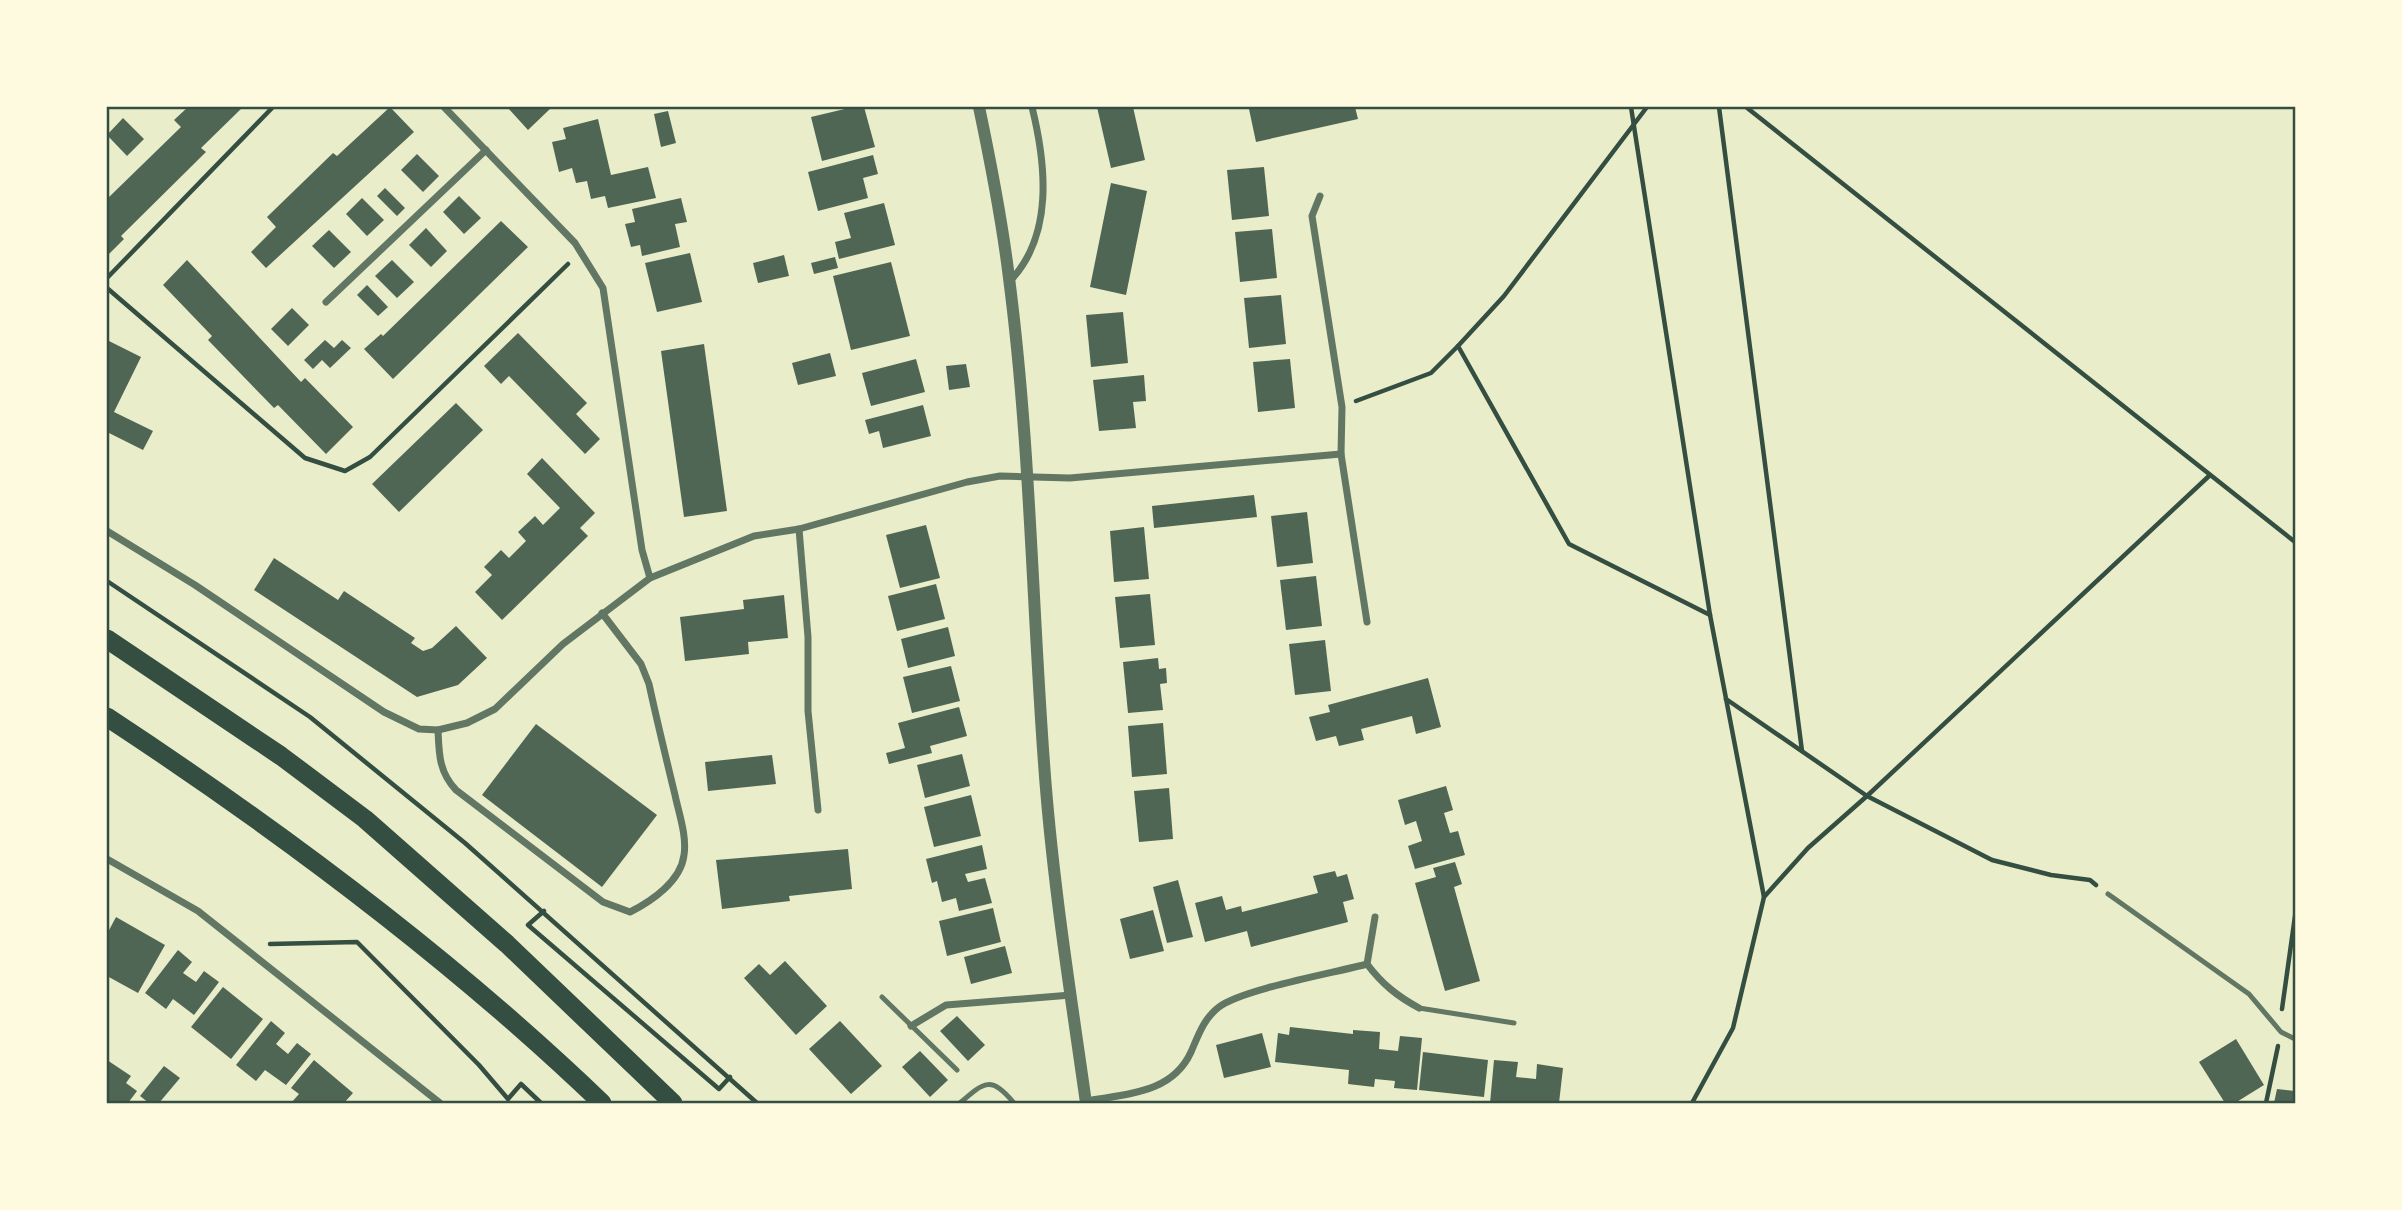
<svg xmlns="http://www.w3.org/2000/svg" width="2402" height="1210" viewBox="0 0 2402 1210" font-family="Figtree,sans-serif">
<rect width="100%" height="100%" fill="#e9edc9"/>
<g fill="#4f6655">
<path d="M188 107H243L201 148 206 152 121 236 124 239 107 256V199L181 127 174 120Z"/>
<path d="M390 107 414 132 266 268 251 252 276 227 267 217 333 153 337 156Z"/>
<path d="M507 107H552L528 130Z"/>
<path d="M853 107H864L875 147 822 161 811 117Z"/>
<path d="M1097 107H1133L1145 160 1111 168Z"/>
<path d="M1261 107H1355L1358 119 1256 142 1249 109Z"/>
<path d="M668 111 676 143 661 147 654 114Z"/>
<path d="M123 118 144 139 127 156 107 135Z"/>
<path d="M598 119 611 175 648 167 656 198 608 208 605 196 591 199 587 181 576 183 572 168 559 172 552 142 566 139 563 128Z"/>
<path d="M417 154 439 176 423 192 401 170Z"/>
<path d="M873 155 878 174 863 178 868 198 818 211 808 172Z"/>
<path d="M1264 167 1269 216 1232 220 1227 170Z"/>
<path d="M1111 183 1147 191 1126 295 1090 287Z"/>
<path d="M385 188 405 208 397 216 377 196Z"/>
<path d="M459 196 481 218 464 234 443 212Z"/>
<path d="M362 198 384 220 367 236 346 214Z"/>
<path d="M681 198 687 222 675 224 680 247 642 256 640 245 631 247 625 224 635 222 632 209Z"/>
<path d="M884 203 895 245 839 259 835 242 851 238 844 213Z"/>
<path d="M501 221 528 247 393 379 364 349 381 334 383 336Z"/>
<path d="M426 228 447 251 431 267 409 245Z"/>
<path d="M1272 229 1277 278 1240 282 1235 232Z"/>
<path d="M329 230 351 252 334 268 312 246Z"/>
<path d="M690 253 702 302 657 312 645 263Z"/>
<path d="M784 255 789 276 758 283 753 263Z"/>
<path d="M835 257 838 268 814 274 811 263Z"/>
<path d="M187 260 301 382 305 378 353 427 326 454 278 405 274 408 208 340 212 336 163 285Z"/>
<path d="M392 260 414 282 397 298 375 276Z"/>
<path d="M891 262 910 336 851 350 833 276Z"/>
<path d="M367 285 388 307 378 316 357 295Z"/>
<path d="M1281 295 1286 344 1249 348 1244 298Z"/>
<path d="M292 308 309 325 288 346 271 329Z"/>
<path d="M1123 312 1128 363 1091 367 1086 315Z"/>
<path d="M518 333 587 403 576 414 600 439 585 454 509 376 501 384 484 366Z"/>
<path d="M107 340 141 357 114 412 153 431 143 450 107 432Z"/>
<path d="M325 340 334 348 342 340 351 348 330 368 322 360 313 369 304 360Z"/>
<path d="M704 344 727 511 684 517 661 351Z"/>
<path d="M830 353 836 376 798 385 792 363Z"/>
<path d="M916 359 925 392 871 406 862 373Z"/>
<path d="M1290 359 1295 408 1258 412 1253 362Z"/>
<path d="M966 364 970 387 949 390 946 366Z"/>
<path d="M1144 375 1146 401 1133 402 1136 428 1099 431 1093 380Z"/>
<path d="M456 403 483 430 399 512 372 484Z"/>
<path d="M923 405 931 436 883 448 879 431 869 434 865 420Z"/>
<path d="M542 458 595 513 580 528 588 536 502 620 475 592 492 575 484 567 501 550 509 558 526 541 518 532 535 516 543 525 560 508 527 474Z"/>
<path d="M1254 495 1257 517 1154 528 1152 506Z"/>
<path d="M1307 512 1313 563 1277 567 1271 516Z"/>
<path d="M926 525 940 578 900 588 886 535Z"/>
<path d="M1144 527 1149 579 1114 582 1110 531Z"/>
<path d="M274 558 338 600 344 591 415 638 411 643 423 651 432 648 456 626 487 658 458 685 417 697 254 590Z"/>
<path d="M1316 576 1322 626 1286 630 1280 580Z"/>
<path d="M936 584 945 619 897 631 888 596Z"/>
<path d="M1150 594 1155 645 1120 648 1115 597Z"/>
<path d="M784 595 788 638 748 642 749 654 685 661 680 617 744 609 743 600Z"/>
<path d="M948 627 955 656 908 668 901 639Z"/>
<path d="M1325 640 1331 691 1295 695 1289 644Z"/>
<path d="M1158 658 1159 669 1166 668 1167 683 1160 684 1163 710 1128 713 1123 662Z"/>
<path d="M951 666 960 701 912 713 903 677Z"/>
<path d="M1428 678 1441 727 1416 734 1412 716 1361 729 1364 740 1339 746 1336 736 1316 741 1309 717 1330 712 1328 705Z"/>
<path d="M959 707 967 736 930 746 932 753 889 764 886 753 905 748 898 723Z"/>
<path d="M1163 723 1167 774 1132 777 1128 726Z"/>
<path d="M536 724 657 815 602 887 482 795Z"/>
<path d="M962 754 970 786 925 798 917 765Z"/>
<path d="M772 755 776 784 708 791 705 762Z"/>
<path d="M1446 786 1453 810 1444 813 1450 833 1458 831 1465 855 1415 869 1408 846 1422 841 1416 821 1405 825 1398 800Z"/>
<path d="M1169 788 1173 839 1139 842 1134 791Z"/>
<path d="M971 795 981 836 934 847 924 807Z"/>
<path d="M982 845 987 869 965 874 968 882 985 878 992 903 959 911 956 898 942 902 937 881 932 883 926 859Z"/>
<path d="M848 849 852 889 789 896 790 901 722 909 716 860Z"/>
<path d="M1455 862 1462 884 1454 887 1480 981 1445 991 1415 883 1436 877 1433 868Z"/>
<path d="M1335 871 1337 877 1347 874 1354 899 1343 902 1348 922 1251 947 1247 931 1205 942 1195 903 1222 896 1226 910 1241 906 1242 912 1318 893 1313 876Z"/>
<path d="M1178 880 1193 937 1167 943 1153 887Z"/>
<path d="M993 908 1001 942 947 956 939 921Z"/>
<path d="M1153 910 1164 951 1130 959 1120 919Z"/>
<path d="M116 917 165 945 138 993 107 976V934Z"/>
<path d="M1005 946 1012 973 971 984 964 957Z"/>
<path d="M178 950 192 962 183 973 196 982 204 971 219 982 194 1015 173 999 166 1009 145 993Z"/>
<path d="M785 961 827 1006 796 1035 744 978 759 964 770 975Z"/>
<path d="M223 987 263 1019 231 1059 191 1027Z"/>
<path d="M957 1016 985 1045 968 1061 940 1031Z"/>
<path d="M271 1021 285 1033 276 1044 288 1054 297 1043 311 1054 286 1085 265 1070 256 1081 236 1065Z"/>
<path d="M840 1021 882 1066 851 1094 809 1049Z"/>
<path d="M1290 1027 1353 1034V1030L1380 1032 1379 1049 1398 1051 1400 1036 1422 1038 1417 1090 1394 1088 1395 1081 1375 1079 1374 1087 1348 1084 1349 1070 1275 1062 1278 1033 1289 1035Z"/>
<path d="M1262 1033 1271 1067 1224 1078 1216 1045Z"/>
<path d="M2236 1039 2264 1085 2235 1103H2225L2199 1062Z"/>
<path d="M920 1051 948 1080 930 1097 902 1067Z"/>
<path d="M1423 1052 1488 1060 1484 1097 1419 1090Z"/>
<path d="M107 1060 131 1076 126 1083 137 1091 128 1103H112L107 1100Z"/>
<path d="M314 1060 353 1093 344 1103H291L299 1094 291 1088Z"/>
<path d="M1494 1060 1518 1062 1516 1077 1536 1079 1537 1064 1563 1068 1559 1103H1490Z"/>
<path d="M164 1066 180 1078 159 1103H149L140 1096Z"/>
<path d="M2277 1089 2295 1091V1103H2274Z"/>
</g>
<g fill="none" stroke-linecap="round" stroke-linejoin="round">
<g stroke="#344e41" stroke-width="4.5">
<path d="M1631 107 1710 615 1764 897"/>
<path d="M1719 107 1802 751"/>
<path d="M1746 107 2295 542"/>
<path d="M107 278 273 107"/>
<path d="M107 288 305 458 345 471 370 457 568 264"/>
<path d="M1458 346 1569 544 1710 615"/>
<path d="M1356 401 1431 373 1458 346 1504 296 1647 107"/>
<path d="M107 581 310 717 465 843 757 1103"/>
<path d="M1726 699 1867 796 2209 476"/>
<path d="M544 911 528 925 719 1089 730 1077"/>
<path d="M270 944 357 942 479 1065 508 1099 521 1084 541 1103"/>
<path d="M2282 1009 2295 916"/>
<path d="M1692 1103 1733 1028 1764 897 1808 848 1867 796 1992 860 2051 875 2090 880 2096 885"/>
<path d="M2266 1103 2278 1046"/>
</g>
<g stroke="#617663" stroke-width="5">
<path d="M2108 894 2249 994 2281 1032 2295 1039"/>
<path d="M882 997 957 1070"/>
<path d="M1419 1008 1514 1023"/>
<path d="M960 1103C985 1081 991 1076 1014 1103"/>
</g>
<g stroke="#617663" stroke-width="7">
<path d="M444 107 575 243 603 288 642 550 650 578"/>
<path d="M1320 196 1312 216 1342 407 1341 454 1367 622"/>
<path d="M1010 281C1054 235 1046 164 1032 107"/>
<path d="M326 302 486 150"/>
<path d="M799 529 808 637V711L818 810"/>
<path d="M107 531 195 585 384 712 419 729 438 730 467 723 495 709 563 644 650 578 754 536 799 529 967 482 1000 476 1070 478 1341 454"/>
<path d="M438 730C439 754 439 772 456 790L603 902 630 912C652 901 681 881 684 855 687 836 679 814 675 795 666 758 657 721 649 684L641 664 602 613"/>
<path d="M107 859 198 911 440 1103"/>
<path d="M1375 917 1367 964C1382 984 1397 996 1419 1008"/>
<path d="M911 1026 946 1005 1071 995"/>
<path d="M1086 1101C1125 1094 1172 1094 1191 1052 1198 1036 1204 1018 1219 1007 1243 989 1334 973 1367 964"/>
</g>
<path stroke="#617663" stroke-width="12" d="M979 107C991 164 1002 220 1009 278 1030 439 1032 601 1044 763 1052 877 1070 990 1086 1103"/>
<g stroke="#344e41" stroke-width="19">
<path d="M107 639 281 756 365 819 507 944 673 1103"/>
<path d="M107 717C282 832 451 958 602 1103"/>
</g>
</g>
<rect width="2402" height="1210" fill="none" stroke="#fefae0" stroke-width="217"/>
<rect x="108" y="108" width="2186" height="994" fill="none" stroke="#344e41" stroke-width="2.5"/>
</svg>
